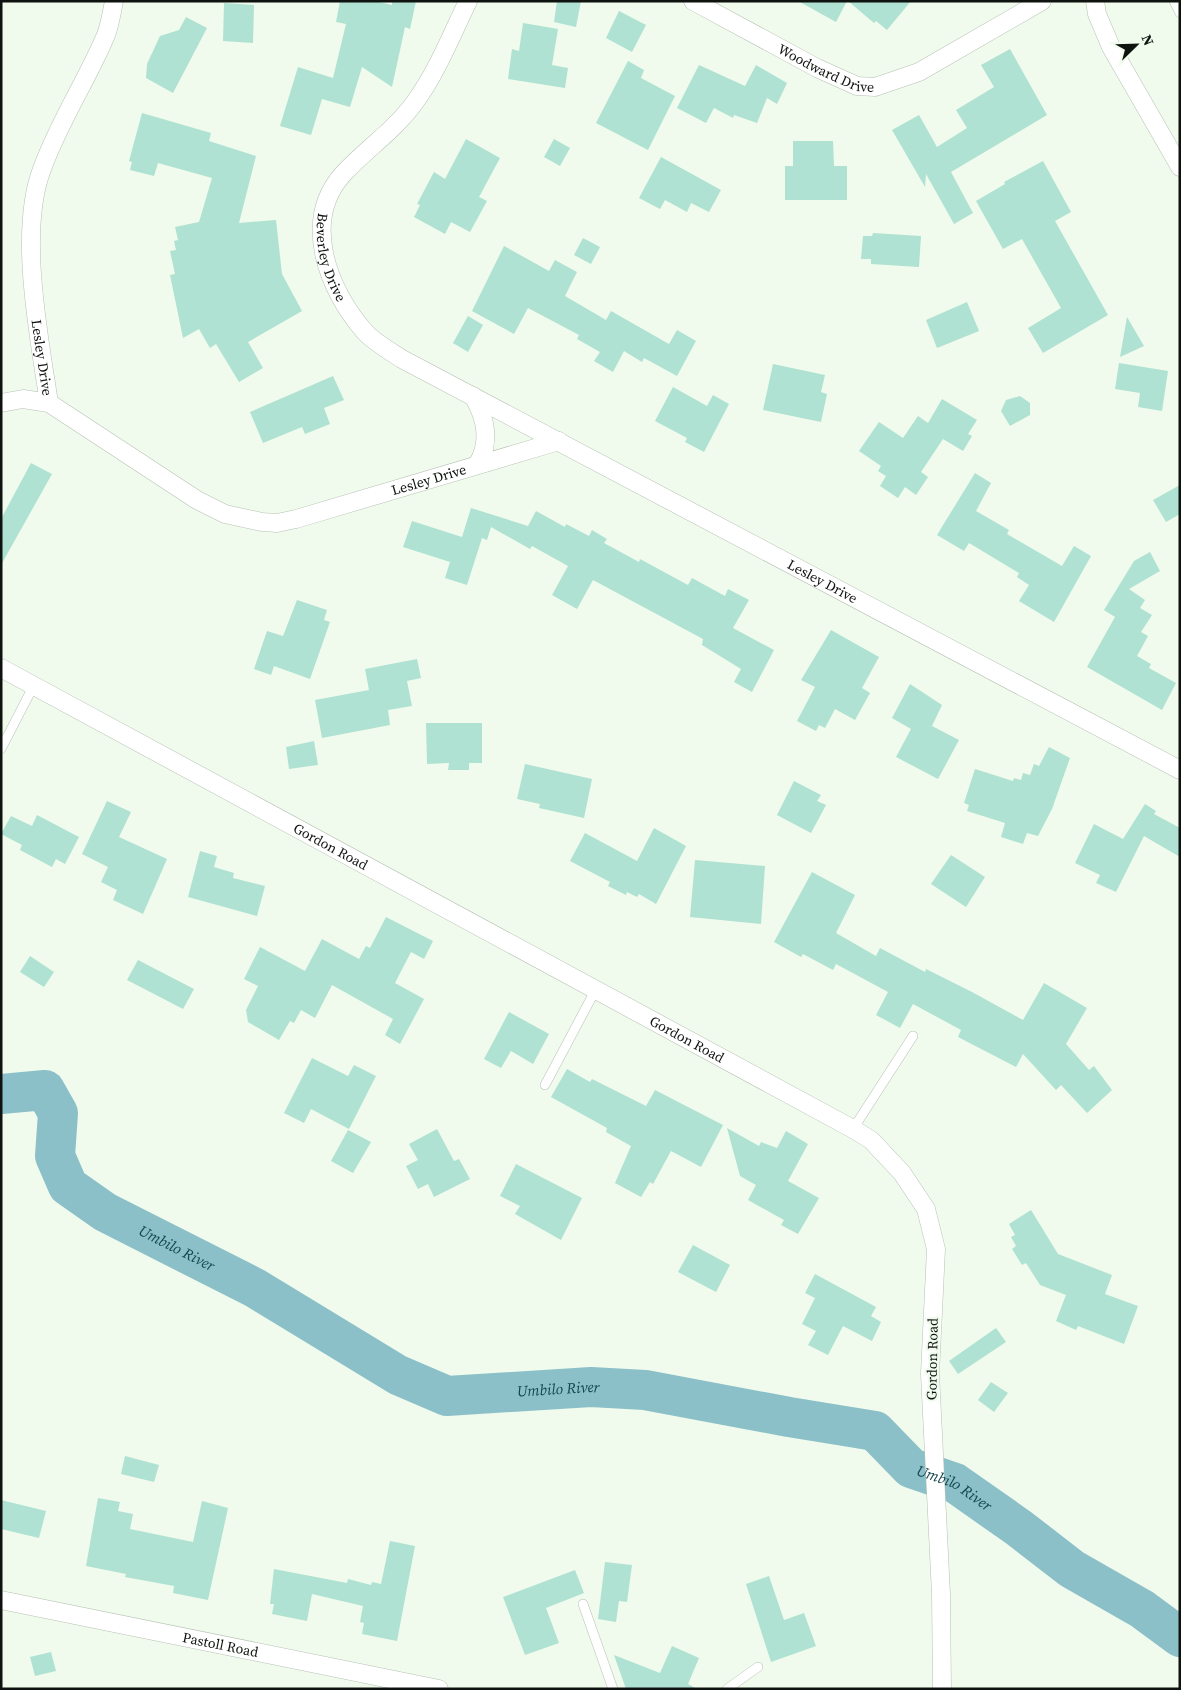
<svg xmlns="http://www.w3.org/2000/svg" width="1181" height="1690" viewBox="0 0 1181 1690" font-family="'Source Serif 4',serif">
<rect width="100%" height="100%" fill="#f0fbed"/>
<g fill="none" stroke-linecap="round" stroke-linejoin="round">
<path stroke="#8bc0c9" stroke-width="40" id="s1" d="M1 1094 45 1090 58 1113 55 1156 68 1186 105 1212 255 1288 398 1375 447 1396 591 1387 645 1390 789 1417 875 1431 911 1468 955 1483 1019 1528 1072 1569 1142 1609 1180 1637"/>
</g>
<g fill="#afe2d2">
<path d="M340 1H375L392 5V1H416L410 29 405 27 392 87 362 67 350 107 322 99 311 135 280 126 298 67 333 78 346 24 336 22Z"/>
<path d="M557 1H581L576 27 554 22Z"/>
<path d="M798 1H847L836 22Z"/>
<path d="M848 1H911L887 30 876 21 874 23Z"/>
<path d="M224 3 254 5 253 43 223 41Z"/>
<path d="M619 11 646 25 632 52 606 38Z"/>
<path d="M186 17 207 28 173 93 146 78 147 64 160 36 179 30Z"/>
<path d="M523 23 558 29 552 65 568 68 565 88 508 79 512 49 519 51Z"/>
<path d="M1010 49 1047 115 951 172 973 213 954 224 926 174 925 187 892 130 919 115 937 147 967 128 956 110 994 87 981 65Z"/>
<path d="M628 61 644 70 641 78 675 96 648 150 596 123Z"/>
<path d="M699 65 745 86 756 65 787 83 777 104 767 98 757 123 734 115 733 118 714 108 706 123 677 108Z"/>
<path d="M142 113 211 133 209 141 256 156 239 223 276 220 282 274 302 311 248 342 263 368 239 382 216 344 210 348 199 329 183 338 170 275 175 274 170 251 176 250 174 241 178 240 175 227 199 222 212 178 158 163 154 176 130 170 132 162 129 161Z"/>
<path d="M466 139 500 158 479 197 487 201 470 232 451 222 445 234 414 217 420 205 417 204 434 172 445 179Z"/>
<path d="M554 139 570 148 560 166 544 157Z"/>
<path d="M793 141H833L834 166H847V200H785V166H793Z"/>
<path d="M661 157 721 190 709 212 691 203 687 212 665 200 660 209 639 198Z"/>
<path d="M1043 161 1071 212 1055 221 1108 315 1043 353 1028 328 1061 308 1022 239 1003 249 976 201 1005 184 1004 182Z"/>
<path d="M873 233 921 236 919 267 871 264V259H861L863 236H872Z"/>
<path d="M583 238 600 247 591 264 574 255Z"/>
<path d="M504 246 549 271 555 260 577 272 565 296 606 320 611 311 669 344 677 330 696 341 677 376 644 358 642 362 624 351 613 372 594 361 600 352 577 339 579 335 528 308 514 334 472 311Z"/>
<path d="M967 302 979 331 937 348 926 320Z"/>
<path d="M468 316 483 325 468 352 453 343Z"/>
<path d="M1127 317 1144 346 1120 357Z"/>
<path d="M1119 363 1168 371 1162 411 1138 407 1140 393 1115 389Z"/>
<path d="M773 364 825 375 821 392 827 394 821 422 763 410Z"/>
<path d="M333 376 344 400 324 408 330 424 305 434 302 427 263 443 250 412Z"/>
<path d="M673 387 707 406 713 395 729 404 704 452 685 442 687 438 655 421Z"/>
<path d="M1020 396 1030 403V415L1010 426 1001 411 1006 400Z"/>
<path d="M942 399 977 420 968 434 972 436 963 451 943 439 921 472 928 477 916 495 905 487 898 498 880 486 886 476 878 471 881 466 859 451 879 422 903 438 918 416 928 423Z"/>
<path d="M31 463 52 474 1 565V519Z"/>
<path d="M975 473 991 483 976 511 1009 530 1007 534 1062 566 1074 546 1091 556 1054 622 1019 601 1029 585 1017 577 1019 573 969 543 964 551 937 535Z"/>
<path d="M1180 485V514L1166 522 1153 500Z"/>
<path d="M471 508 528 526 536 511 565 527 566 524 589 536 592 530 607 539 604 543 639 562 640 559 688 585 692 578 725 596 728 589 749 600 733 628 774 650 752 692 734 682 741 669 702 645 703 639 593 580 577 609 552 595 568 566 532 546 530 549 491 527 487 540 482 538 467 585 445 578 450 562 403 547 412 521 462 537Z"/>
<path d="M1150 552 1160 571 1129 589 1145 600 1140 608 1152 615 1141 632 1148 636 1137 656 1151 664 1149 668 1176 683 1162 710 1087 667 1115 617 1104 610 1134 561Z"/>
<path d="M297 600 327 610 324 620 330 622 310 679 274 666 271 675 254 669 267 631 283 636Z"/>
<path d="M831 630 879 657 862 688 870 693 855 720 835 709 825 728 819 725 816 731 797 721 815 687 801 680Z"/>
<path d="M417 659 421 678 407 681 412 706 388 710 390 725 322 738 315 700 369 690 365 669Z"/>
<path d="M910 684 942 705 932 726 959 740 938 779 896 757 911 729 892 718Z"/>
<path d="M426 723H482V763H469V770H448L449 763 427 764Z"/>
<path d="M314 741 318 765 289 769 286 747Z"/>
<path d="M1049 747 1070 758 1052 809 1038 836 1027 833 1023 844 1001 837 1005 823 967 811 969 805 964 803 975 769 1013 781 1014 778 1021 780 1023 773 1030 775 1034 764 1039 766Z"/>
<path d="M525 764 592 779 584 818 539 808 540 804 517 799Z"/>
<path d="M794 781 821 795 817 801 826 805 811 833 777 815Z"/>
<path d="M107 801 131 812 119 837 167 859 143 914 113 900 117 890 101 882 108 867 82 854Z"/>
<path d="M1145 804 1156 811 1154 814 1180 828V857L1144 836 1116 892 1096 883 1100 875 1075 863 1094 824 1123 839Z"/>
<path d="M37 815 79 837 65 864 56 859 52 867 20 850 22 845 1 834 11 816 32 826Z"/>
<path d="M654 828 686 846 656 904 639 894 637 897 627 892 626 895 608 886 610 882 570 861 585 833 637 861Z"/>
<path d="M200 851 217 856 214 867 234 873 233 878 265 886 257 916 188 897Z"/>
<path d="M951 855 985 877 966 907 931 884Z"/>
<path d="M695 860 765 866 761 924 690 917Z"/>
<path d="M812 872 855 895 836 933 876 956 880 948 925 972 926 969 972 992 1023 1020 1044 983 1087 1008 1066 1044 1089 1070 1094 1066 1112 1090 1087 1113 1061 1085 1056 1090 1023 1054 1016 1067 958 1037 961 1030 913 1004 900 1028 876 1015 888 992 836 964 833 970 803 954 801 957 774 942Z"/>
<path d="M386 917 433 941 424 959 411 952 395 983 424 999 400 1044 385 1035 393 1019 332 985 315 1018 301 1010 294 1023 290 1021 279 1040 248 1022 246 1010 258 986 244 979 260 947 305 971 322 939 359 959 366 946 370 948Z"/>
<path d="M30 956 54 972 44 987 20 972Z"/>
<path d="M138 960 194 989 183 1009 127 980Z"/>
<path d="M509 1012 549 1034 533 1064 511 1051 501 1068 484 1059Z"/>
<path d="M312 1058 348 1076 354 1065 376 1076 349 1129 311 1109 304 1123 284 1113Z"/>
<path d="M567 1069 590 1082 592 1079 646 1106 655 1090 723 1125 701 1167 671 1151 653 1184 650 1182 641 1197 615 1183 631 1146 606 1132 607 1128 551 1097Z"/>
<path d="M727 1128 759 1146 761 1142 777 1148 786 1131 808 1144 788 1181 819 1198 798 1234 781 1225 784 1220 748 1200 756 1185 740 1176Z"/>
<path d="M437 1129 454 1161 459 1159 470 1179 434 1197 428 1184 418 1189 406 1166 418 1160 409 1144Z"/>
<path d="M348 1130 371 1142 353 1173 331 1161Z"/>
<path d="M516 1164 582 1198 561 1240 515 1214 520 1206 500 1196Z"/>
<path d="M1031 1210 1058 1254 1112 1275 1105 1294 1138 1306 1124 1344 1078 1326 1076 1330 1056 1321 1066 1295 1040 1285 1026 1263 1022 1265 1012 1249 1016 1246 1011 1237 1015 1235 1009 1224Z"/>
<path d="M693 1245 730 1265 716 1292 678 1272Z"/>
<path d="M815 1274 876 1307 871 1316 881 1322 872 1341 843 1326 828 1355 808 1345 816 1331 802 1324 815 1298 805 1293Z"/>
<path d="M996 1328 1006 1342 958 1374 949 1361Z"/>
<path d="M991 1382 1008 1393 994 1412 978 1400Z"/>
<path d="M125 1456 159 1465 154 1482 121 1474Z"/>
<path d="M98 1498 120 1502 118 1511 133 1514 130 1529 193 1542 202 1501 228 1508 208 1600 173 1593 174 1586 125 1577 126 1574 86 1566Z"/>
<path d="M1 1500 46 1511 39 1538 1 1529Z"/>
<path d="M390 1541 415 1546 397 1641 362 1634 364 1623 360 1622 363 1606 312 1594 307 1621 272 1614 274 1604H270L274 1569 347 1583 348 1579 371 1585 372 1582 381 1584Z"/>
<path d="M605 1562 632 1565 627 1602 619 1601 616 1622 598 1619Z"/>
<path d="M575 1570 584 1593 546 1608 559 1643 525 1655 503 1597Z"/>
<path d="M769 1576 784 1620 804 1613 816 1646 771 1662 746 1584Z"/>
<path d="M672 1646 699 1658 688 1684 697 1689H626L614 1655 660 1673Z"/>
<path d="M51 1652 56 1671 35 1676 30 1657Z"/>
</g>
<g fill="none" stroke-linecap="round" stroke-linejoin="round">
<g stroke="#b7c1b5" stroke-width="10">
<g id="service">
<path d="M1174 1 1180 13"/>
<path d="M1 749 34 685"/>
<path d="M545 1085 596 989"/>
<path d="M853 1129 913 1036"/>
<path d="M583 1604 613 1689"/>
<path d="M727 1689 758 1667"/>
</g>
</g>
<g stroke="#b7c1b5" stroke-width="19">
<g id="minor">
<path id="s2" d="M114 1C112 12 110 24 106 35 87 80 59 122 42 169 18 231 39 336 49 403L197 500 225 514 262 522 277 523 296 519 559 441"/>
<path id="s3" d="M468 1C452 34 437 72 415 102 395 130 366 149 343 174 301 221 328 290 365 332 374 342 390 351 402 359L1180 770"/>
<path id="s4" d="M693 1 817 68 857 86 875 87 919 72 1042 1"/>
<path d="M1095 1 1097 14 1111 47 1180 167"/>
<path d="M473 396C486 418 491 443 477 465"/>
<path d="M1 403 23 399 49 403"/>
<path id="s5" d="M1 668 853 1129 871 1140 902 1173 926 1209 936 1249 930 1374 941 1594 942 1689"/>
<path id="s6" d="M1 1600 439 1689"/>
</g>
</g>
<use href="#service" stroke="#fff" stroke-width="9"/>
<use href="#minor" stroke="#fff" stroke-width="18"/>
</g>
<g text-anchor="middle" stroke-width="4.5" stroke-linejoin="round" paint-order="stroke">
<g font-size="14" fill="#0f130f" stroke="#f0fbed">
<text dy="5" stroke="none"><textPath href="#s4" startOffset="150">Woodward Drive</textPath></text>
<text dy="5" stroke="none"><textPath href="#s3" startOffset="306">Beverley Drive</textPath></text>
<text dy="5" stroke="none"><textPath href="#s2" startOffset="374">Lesley Drive</textPath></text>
<text dy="5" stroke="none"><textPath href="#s2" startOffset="839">Lesley Drive</textPath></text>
<text dy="5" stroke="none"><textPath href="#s3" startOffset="912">Lesley Drive</textPath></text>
<text dy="5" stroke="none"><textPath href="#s5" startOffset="375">Gordon Road</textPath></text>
<text dy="5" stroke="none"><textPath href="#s5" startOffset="780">Gordon Road</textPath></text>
<text transform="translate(932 1359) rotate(-89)" y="5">Gordon Road</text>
<text dy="5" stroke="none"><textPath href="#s6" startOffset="224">Pastoll Road</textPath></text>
</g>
<g font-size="15" font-style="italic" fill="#14454c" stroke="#f0fbed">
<text dy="5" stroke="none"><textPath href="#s1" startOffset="272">Umbilo River</textPath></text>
<text dy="5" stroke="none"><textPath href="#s1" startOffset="692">Umbilo River</textPath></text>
<text dy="5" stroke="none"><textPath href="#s1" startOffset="1112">Umbilo River</textPath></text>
</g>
</g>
<rect width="1181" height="1690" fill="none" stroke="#0f130f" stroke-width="5"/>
<g transform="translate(1136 45) rotate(67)" stroke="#f0fbed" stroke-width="4" paint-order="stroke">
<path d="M0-4L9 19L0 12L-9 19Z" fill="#0f130f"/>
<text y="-8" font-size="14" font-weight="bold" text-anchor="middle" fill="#0f130f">N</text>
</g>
</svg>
